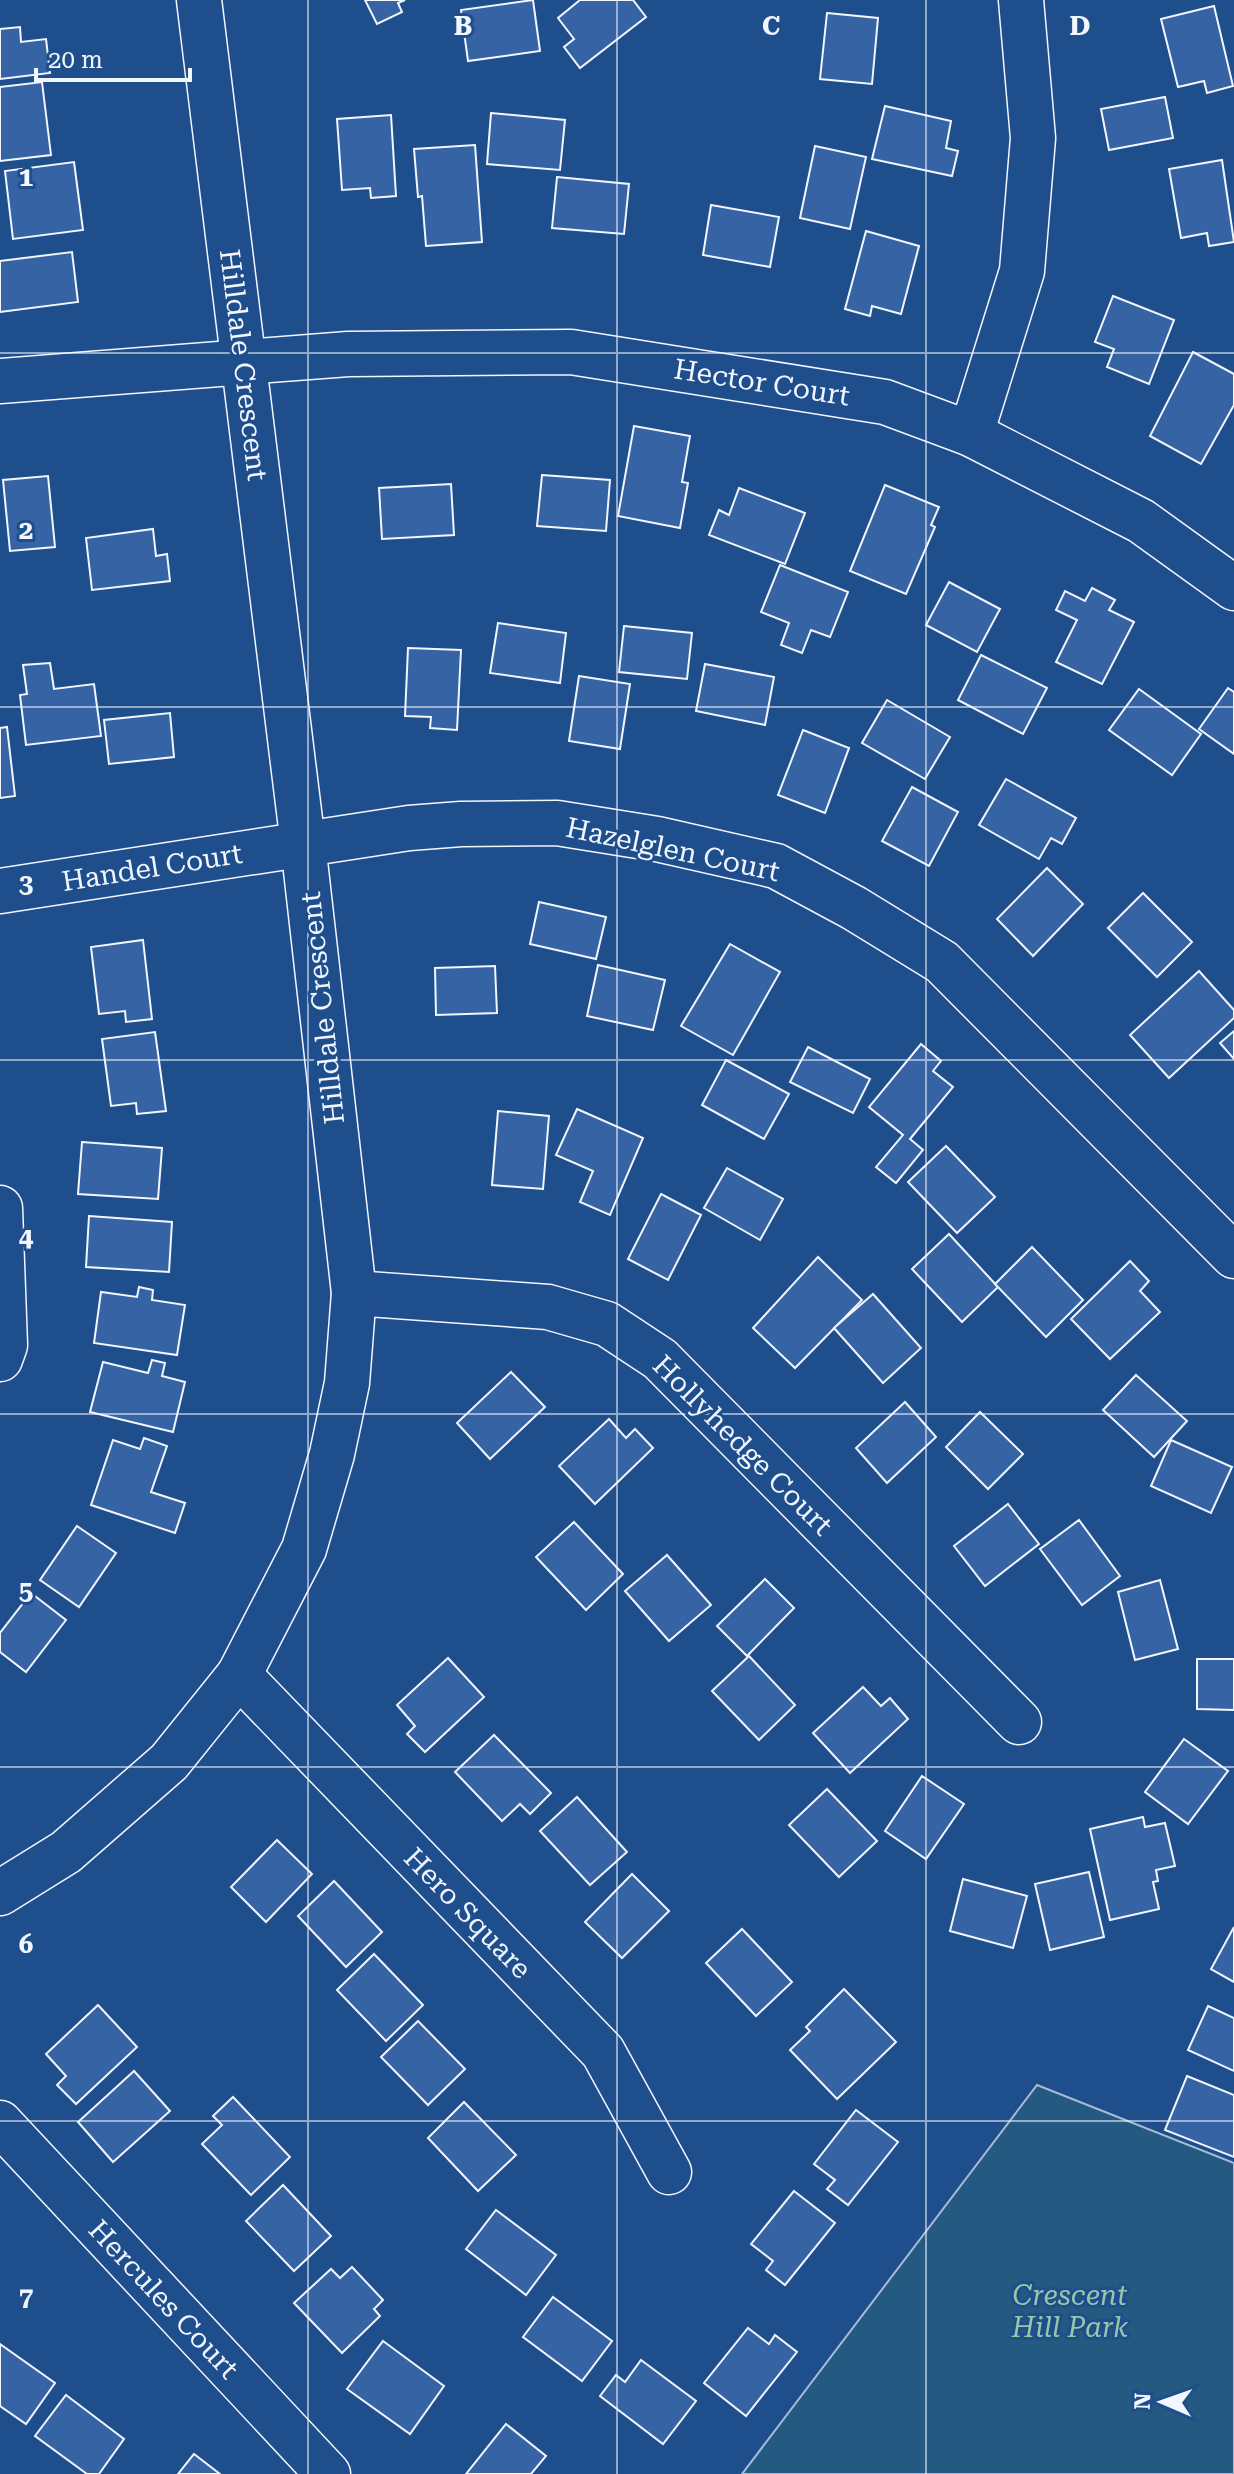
<svg xmlns="http://www.w3.org/2000/svg" width="1234" height="2474" viewBox="0 0 1234 2474" font-family="'Roboto Serif',serif">
<rect width="100%" height="100%" fill="#1f4e8c"/>
<path fill="#245a82" stroke="#a8bbd7" stroke-width="2" d="M1037 2085 1234 2163V2474H742Z"/>
<g fill="#3563a3" stroke="#f2f6ff" stroke-width="2">
<path d="M365 0H405L398 3 402 12 377 24Z"/>
<path d="M533 0 540 51 468 61 461 10Z"/>
<path d="M580 0H633L646 17 580 68 564 47 574 39 558 18Z"/>
<path d="M1214 6 1233 86 1207 93 1204 81 1178 87 1161 19Z"/>
<path d="M827 13 878 18 872 84 820 79Z"/>
<path d="M20 27 21 42 46 39 50 73 0 79V29Z"/>
<path d="M42 82 51 155 0 161V87Z"/>
<path d="M1165 97 1173 138 1109 150 1101 109Z"/>
<path d="M885 106 951 121 946 148 958 151 952 176 872 159Z"/>
<path d="M491 113 565 120 560 170 487 164Z"/>
<path d="M391 115 396 196 371 198 370 188 342 190 337 119Z"/>
<path d="M475 145 482 242 426 246 422 196 418 197 414 149Z"/>
<path d="M815 146 866 157 850 229 800 218Z"/>
<path d="M1222 160 1234 242 1209 246 1207 233 1181 238 1169 169Z"/>
<path d="M74 162 83 230 13 239 5 171Z"/>
<path d="M557 177 629 184 624 234 552 228Z"/>
<path d="M711 205 779 217 770 267 703 255Z"/>
<path d="M866 231 919 246 901 314 872 306 870 316 845 309Z"/>
<path d="M72 252 78 302 0 312V261Z"/>
<path d="M1113 296 1174 320 1149 384 1107 367 1114 349 1095 342Z"/>
<path d="M1193 352 1234 374V405L1201 464 1150 436Z"/>
<path d="M634 426 690 436 682 482 688 483 680 528 618 516Z"/>
<path d="M542 475 610 480 606 531 537 526Z"/>
<path d="M48 476 55 547 10 551 3 480Z"/>
<path d="M451 484 454 535 382 539 379 488Z"/>
<path d="M885 485 939 507 931 525 935 527 906 594 850 571Z"/>
<path d="M739 488 805 513 785 564 709 535 719 510 729 515Z"/>
<path d="M153 529 156 556 167 554 170 581 92 590 86 538Z"/>
<path d="M780 565 848 592 830 637 811 630 802 653 781 645 789 623 761 612Z"/>
<path d="M949 582 1000 609 977 652 926 625Z"/>
<path d="M1092 588 1115 600 1109 610 1134 622 1102 684 1056 662 1077 620 1056 610 1065 591 1085 601Z"/>
<path d="M498 623 566 633 560 683 490 673Z"/>
<path d="M624 626 692 633 687 679 619 672Z"/>
<path d="M408 648 461 650 457 730 430 728 431 717 405 716Z"/>
<path d="M981 655 1047 688 1023 734 958 700Z"/>
<path d="M50 663 54 689 94 684 101 736 26 745 20 695 27 694 23 665Z"/>
<path d="M705 664 774 677 765 725 696 711Z"/>
<path d="M579 676 630 684 620 749 569 741Z"/>
<path d="M1228 688 1234 692V754L1199 729Z"/>
<path d="M1139 689 1201 734 1172 775 1109 730Z"/>
<path d="M887 700 950 737 925 779 862 743Z"/>
<path d="M170 713 174 757 109 764 104 720Z"/>
<path d="M7 727 15 796 0 798V728Z"/>
<path d="M803 730 849 748 825 813 778 795Z"/>
<path d="M1006 779 1076 818 1062 844 1051 838 1039 859 979 825Z"/>
<path d="M912 787 958 812 929 866 882 841Z"/>
<path d="M1047 868 1083 904 1033 956 997 919Z"/>
<path d="M1143 893 1192 942 1157 977 1108 928Z"/>
<path d="M539 902 606 917 596 959 530 944Z"/>
<path d="M143 940 152 1019 126 1022 125 1011 99 1014 91 947Z"/>
<path d="M730 944 780 972 733 1055 681 1026Z"/>
<path d="M598 965 665 980 653 1030 587 1016Z"/>
<path d="M495 966 497 1013 436 1015 435 968Z"/>
<path d="M1199 971 1234 1010V1018L1169 1078 1130 1035Z"/>
<path d="M1234 1031V1059L1220 1043Z"/>
<path d="M155 1032 166 1111 137 1114 136 1103 111 1106 102 1039Z"/>
<path d="M921 1044 941 1061 933 1071 953 1087 910 1139 923 1150 896 1183 876 1167 903 1135 869 1107Z"/>
<path d="M808 1047 870 1079 853 1113 790 1082Z"/>
<path d="M726 1060 789 1094 764 1139 702 1105Z"/>
<path d="M577 1109 643 1138 610 1215 580 1202 593 1171 556 1155Z"/>
<path d="M498 1111 549 1116 543 1189 492 1185Z"/>
<path d="M82 1142 162 1148 158 1199 78 1194Z"/>
<path d="M946 1146 995 1197 957 1233 908 1182Z"/>
<path d="M727 1168 783 1199 760 1240 704 1208Z"/>
<path d="M661 1194 701 1215 668 1280 628 1259Z"/>
<path d="M89 1216 172 1222 169 1272 86 1267Z"/>
<path d="M949 1234 998 1287 962 1322 912 1269Z"/>
<path d="M1032 1247 1083 1300 1046 1337 995 1284Z"/>
<path d="M818 1257 862 1300 795 1368 753 1328Z"/>
<path d="M1130 1261 1149 1281 1140 1291 1160 1312 1110 1359 1071 1319Z"/>
<path d="M139 1287 153 1290 152 1300 185 1305 177 1355 94 1343 101 1292 137 1297Z"/>
<path d="M873 1294 921 1348 883 1383 834 1328Z"/>
<path d="M152 1360 165 1363 162 1376 185 1382 173 1432 90 1412 103 1362 148 1373Z"/>
<path d="M511 1372 545 1407 490 1459 457 1423Z"/>
<path d="M1136 1375 1187 1421 1154 1457 1103 1410Z"/>
<path d="M905 1402 936 1437 887 1483 856 1448Z"/>
<path d="M980 1412 1023 1454 988 1489 946 1447Z"/>
<path d="M609 1419 626 1438 635 1429 653 1448 595 1504 559 1466Z"/>
<path d="M144 1438 167 1446 151 1492 185 1503 175 1533 91 1505 113 1440 140 1449Z"/>
<path d="M1171 1440 1232 1467 1211 1513 1151 1486Z"/>
<path d="M1008 1504 1039 1544 985 1586 954 1546Z"/>
<path d="M1079 1520 1120 1576 1082 1605 1040 1549Z"/>
<path d="M574 1522 623 1574 586 1610 536 1557Z"/>
<path d="M77 1526 116 1553 79 1607 40 1580Z"/>
<path d="M667 1555 711 1605 669 1641 625 1591Z"/>
<path d="M765 1579 794 1608 747 1656 717 1626Z"/>
<path d="M1160 1580 1178 1649 1135 1660 1118 1592Z"/>
<path d="M31 1593 66 1620 26 1672 0 1652V1633Z"/>
<path d="M749 1656 795 1705 759 1740 712 1691Z"/>
<path d="M448 1658 484 1697 425 1752 407 1734 415 1726 397 1705Z"/>
<path d="M1197 1659H1234V1710L1197 1709Z"/>
<path d="M863 1687 881 1706 890 1698 908 1719 850 1773 813 1733Z"/>
<path d="M494 1735 551 1793 530 1814 520 1804 502 1821 455 1772Z"/>
<path d="M1184 1739 1228 1771 1188 1824 1145 1792Z"/>
<path d="M922 1776 964 1804 926 1859 885 1831Z"/>
<path d="M827 1789 877 1841 839 1877 789 1825Z"/>
<path d="M577 1797 627 1852 590 1885 540 1831Z"/>
<path d="M1143 1817 1145 1827 1165 1823 1175 1866 1156 1870 1158 1881 1153 1882 1159 1909 1110 1920 1090 1829Z"/>
<path d="M277 1840 312 1874 266 1922 231 1887Z"/>
<path d="M1089 1872 1104 1937 1050 1950 1035 1884Z"/>
<path d="M632 1874 669 1911 622 1958 585 1922Z"/>
<path d="M963 1879 1027 1896 1013 1948 950 1931Z"/>
<path d="M334 1881 382 1932 346 1967 298 1916Z"/>
<path d="M1234 1927V1982L1211 1969Z"/>
<path d="M742 1929 792 1982 756 2016 706 1963Z"/>
<path d="M374 1954 423 2005 386 2041 337 1990Z"/>
<path d="M844 1989 896 2042 837 2099 790 2050 810 2031 806 2027Z"/>
<path d="M98 2005 137 2047 76 2104 57 2085 66 2076 46 2054Z"/>
<path d="M1208 2006 1234 2018V2071L1188 2050Z"/>
<path d="M418 2021 465 2069 428 2105 381 2057Z"/>
<path d="M134 2071 170 2111 113 2162 78 2122Z"/>
<path d="M1187 2076 1234 2095V2157L1165 2130Z"/>
<path d="M233 2097 290 2157 251 2195 202 2144 222 2125 213 2116Z"/>
<path d="M464 2102 516 2155 478 2191 428 2138Z"/>
<path d="M856 2110 898 2142 848 2205 827 2189 835 2180 814 2164Z"/>
<path d="M283 2185 331 2236 294 2271 246 2221Z"/>
<path d="M794 2191 835 2223 785 2285 766 2270 773 2261 751 2244Z"/>
<path d="M496 2210 556 2255 526 2295 466 2249Z"/>
<path d="M352 2267 383 2300 374 2309 380 2316 342 2353 294 2303 331 2269 340 2278Z"/>
<path d="M553 2297 612 2341 582 2381 523 2337Z"/>
<path d="M748 2328 769 2344 775 2335 797 2352 746 2416 704 2383Z"/>
<path d="M383 2341 444 2386 410 2434 347 2389Z"/>
<path d="M0 2344 55 2383 26 2424 0 2406Z"/>
<path d="M641 2360 696 2401 663 2444 600 2396 616 2375 625 2382Z"/>
<path d="M66 2395 124 2439 99 2474H87L35 2436Z"/>
<path d="M506 2424 546 2456 531 2474H466Z"/>
<path d="M194 2454 220 2474H178Z"/>
</g>
<g fill="none" stroke-linecap="round" stroke-linejoin="round">
<g stroke="#f2f6ff" stroke-width="47">
<g id="minor">
<path d="M0 381 348 354 571 352 885 402 971 434 1141 521 1234 588"/>
<path d="M971 434 1022 271 1033 138 1021 0"/>
<path d="M0 891 409 828 461 824 557 823 657 839 776 866 854 908 942 962 1234 1256"/>
<path d="M0 1208 5 1345 0 1359"/>
<path d="M354 1293 548 1307 607 1324 660 1359 1019 1722"/>
<path d="M239 1675 603 2052 669 2172"/>
<path d="M0 1893 66 1852 169 1762 239 1675 304 1549 332 1454 347 1383 354 1293 303 844 199 0"/>
<path d="M0 2123 328 2474"/>
</g>
</g>
<use href="#minor" stroke="#1f4e8c" stroke-width="44"/>
</g>
<path fill="none" stroke="#f2f6ff" stroke-width="2" stroke-opacity="0.55" d="M308 0V2474M617 0V2474M926 0V2474M0 353H1234M0 707H1234M0 1060H1234M0 1414H1234M0 1767H1234M0 2121H1234"/>
<g text-anchor="middle" stroke-width="6" stroke-linejoin="round" paint-order="stroke">
<g font-size="28" fill="#f2f6ff" stroke="#1f4e8c">
<text transform="translate(244 365) rotate(83)" y="10">Hilldale Crescent</text>
<text transform="translate(762 382) rotate(9)" y="10">Hector Court</text>
<text transform="translate(673 849) rotate(12)" y="10">Hazelglen Court</text>
<text transform="translate(152 867) rotate(-9)" y="10">Handel Court</text>
<text transform="translate(322 1008) rotate(-96)" y="10">Hilldale Crescent</text>
<text transform="translate(743 1445) rotate(45)" y="10">Hollyhedge Court</text>
<text transform="translate(468 1913) rotate(46)" y="10">Hero Square</text>
<text transform="translate(164 2299) rotate(47)" y="10">Hercules Court</text>
</g>
<g font-size="28" font-style="italic" fill="#97c8a6" stroke="#1f4e8c">
<text x="1070" y="2305">Crescent<tspan x="1070" dy="32">Hill Park</tspan></text>
</g>
</g>
<g font-size="26" text-anchor="middle" font-weight="bold" fill="#f2f6ff" stroke="#1f4e8c" stroke-width="6" stroke-linejoin="round" paint-order="stroke">
<text x="463" y="35">B</text>
<text x="771" y="35">C</text>
<text x="1080" y="35">D</text>
<text x="26" y="186">1</text>
<text x="26" y="539">2</text>
<text x="26" y="893">3</text>
<text x="26" y="1246">4</text>
<text x="26" y="1600">5</text>
<text x="26" y="1953">6</text>
<text x="26" y="2306">7</text>
</g>
<g transform="translate(1162 2402) rotate(272)" stroke="#1f4e8c" stroke-width="6" paint-order="stroke">
<path d="M0-6L14 30L0 20L-14 30Z" fill="#f2f6ff"/>
<text y="-12" font-size="22" font-weight="bold" text-anchor="middle" fill="#f2f6ff">N</text>
</g>
<path d="M36 68v12h154v-12" fill="none" stroke="#f2f6ff" stroke-width="4"/>
<text x="48" y="68" font-size="24" fill="#f2f6ff" stroke="#1f4e8c" stroke-width="6" paint-order="stroke">20 m</text>
</svg>
